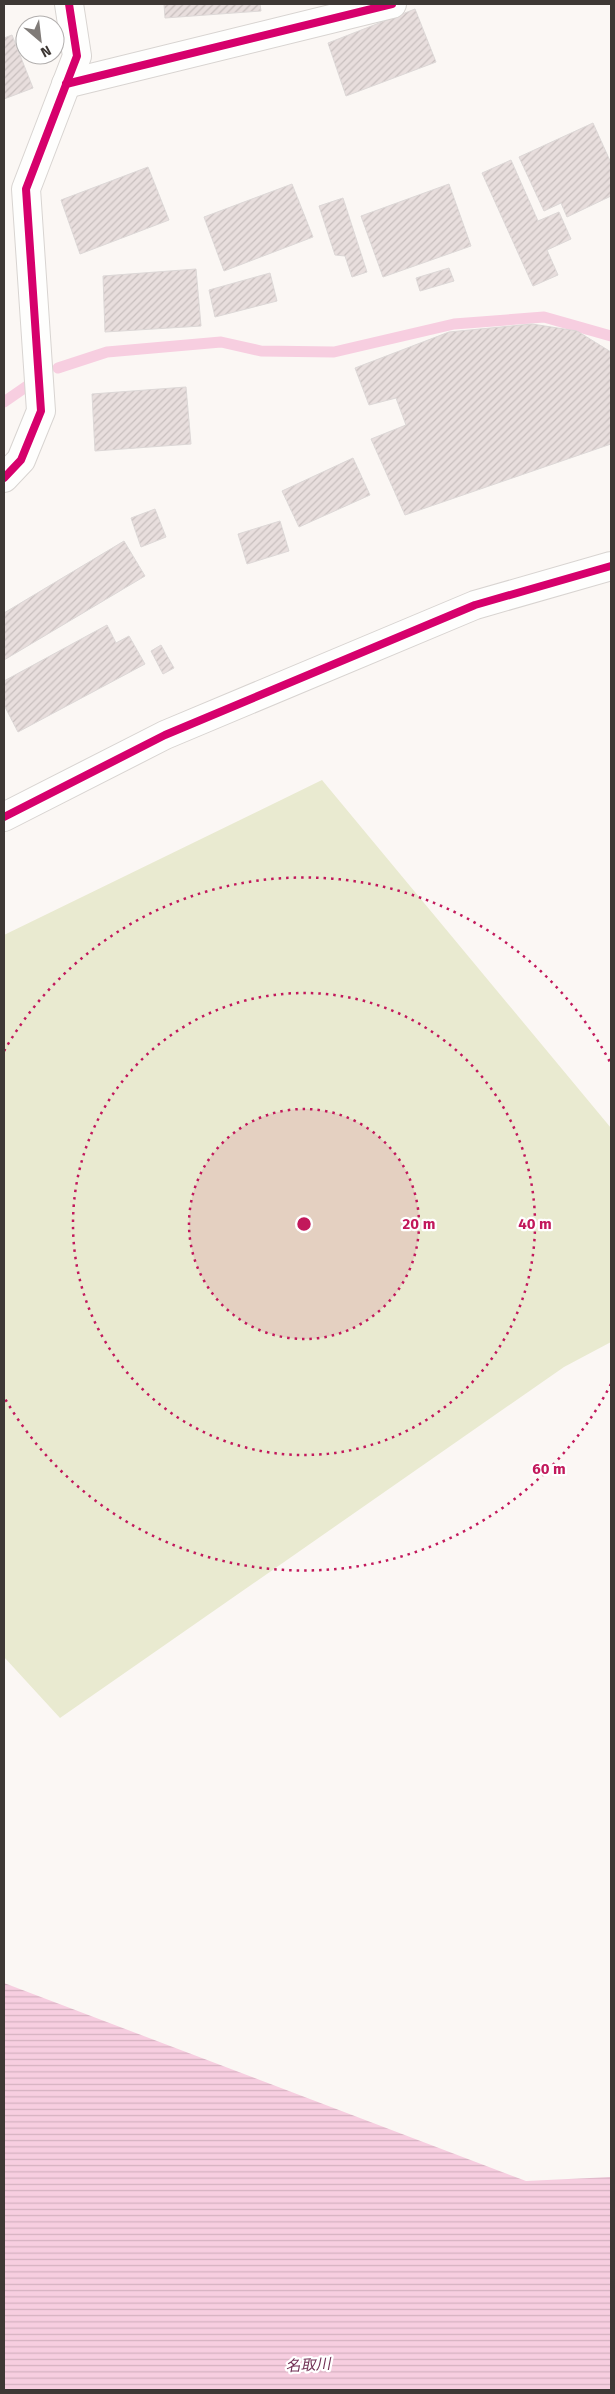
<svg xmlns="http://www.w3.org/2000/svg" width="615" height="2394" viewBox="0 0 615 2394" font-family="'Fira Sans','Noto Sans JP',sans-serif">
<defs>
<pattern id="water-rules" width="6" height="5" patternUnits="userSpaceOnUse" patternTransform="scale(1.25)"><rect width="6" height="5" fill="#f7cee0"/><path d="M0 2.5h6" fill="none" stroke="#d5b2c1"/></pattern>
<pattern id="building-hatch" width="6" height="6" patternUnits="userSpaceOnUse" patternTransform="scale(1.25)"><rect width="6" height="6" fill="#e8dedd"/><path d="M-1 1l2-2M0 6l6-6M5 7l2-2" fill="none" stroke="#c8bfbe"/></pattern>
</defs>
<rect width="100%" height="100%" fill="#fbf7f4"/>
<path fill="#e9ead0" d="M322 780 611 1128V1342L564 1367 60 1718 4 1657V935Z"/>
<path fill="url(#water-rules)" d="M4 1983 526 2181 611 2177V2390H4Z"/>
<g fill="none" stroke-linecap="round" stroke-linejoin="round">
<g stroke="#f7cee0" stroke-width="11">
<path d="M58 368 107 352 221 342 261 351 334 352 454 324 544 317 611 336"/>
<path d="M4 402 30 384"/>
</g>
</g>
<g fill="url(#building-hatch)" stroke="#ddd8d7">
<path d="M164 4H260L261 11 165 18Z"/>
<path d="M415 9 436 62 346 96 328 43Z"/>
<path d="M12 35 33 88 4 99V38Z"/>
<path d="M593 123 611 163V196L567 217 561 203 544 211 519 157Z"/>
<path d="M511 160 538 221 559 212 571 239 547 250 558 275 533 286 482 173Z"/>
<path d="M148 167 169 220 80 254 61 200Z"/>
<path d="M292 184 313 237 224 271 204 217Z"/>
<path d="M449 184 471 246 383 277 361 216Z"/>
<path d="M343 198 367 272 352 277 345 256 335 255 319 206Z"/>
<path d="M449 268 454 281 420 291 416 278Z"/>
<path d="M196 269 201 326 105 332 103 276Z"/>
<path d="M270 273 277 301 215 317 209 290Z"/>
<path d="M532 324 577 331 611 352V444L405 515 371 439 406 425 396 398 369 405 355 368 449 332Z"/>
<path d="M186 387 191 444 95 451 92 394Z"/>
<path d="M353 458 370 495 299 527 282 491Z"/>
<path d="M155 509 166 537 141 547 131 518Z"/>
<path d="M280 521 289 551 247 564 238 534Z"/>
<path d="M124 541 145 576 4 660V613Z"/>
<path d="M107 625 116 643 129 636 145 664 18 732 4 705V681Z"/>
<path d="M161 645 174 668 163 674 151 651Z"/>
</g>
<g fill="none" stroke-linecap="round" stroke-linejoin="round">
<g stroke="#d8d4d1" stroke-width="30">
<g id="minor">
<path d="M66 84 392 4"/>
<path d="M4 478 21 460 41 411 26 189 77 56 69 4"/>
<path d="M4 817 165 735 475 605 611 566"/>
</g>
</g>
<use href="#minor" stroke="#fefefd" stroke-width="28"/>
<g stroke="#fff" stroke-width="11">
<g id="cycleway">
<path d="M66 84 392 4"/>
<path d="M4 478 21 460 41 411 26 189 77 56 69 4"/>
<path d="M4 817 165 735 475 605 611 566"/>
</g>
</g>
<use href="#cycleway" stroke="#d6006c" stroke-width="8"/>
</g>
<circle cx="304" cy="1224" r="115" fill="#c2185b" fill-opacity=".12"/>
<g fill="none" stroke="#c2185b" stroke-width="2.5" stroke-dasharray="2.5 5">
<circle cx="304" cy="1224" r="115"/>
<circle cx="304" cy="1224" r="231"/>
<path d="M611 1384A346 346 0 0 1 4 1397M4 1051A346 346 0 0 1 611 1064"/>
</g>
<g text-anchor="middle" stroke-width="4.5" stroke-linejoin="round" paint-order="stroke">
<g font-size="15" font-style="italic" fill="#723155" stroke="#fff">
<text transform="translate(308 2365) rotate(-3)" y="5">名取川</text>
</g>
</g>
<circle cx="304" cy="1224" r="8" fill="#c2185b" stroke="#fff" stroke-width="2.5"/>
<g font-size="15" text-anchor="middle" font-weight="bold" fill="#c2185b" stroke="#fff" stroke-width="4.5" stroke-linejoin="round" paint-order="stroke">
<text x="419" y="1229">20 m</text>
<text x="535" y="1229">40 m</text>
<text x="549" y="1474">60 m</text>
</g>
<rect width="615" height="2394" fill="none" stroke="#3e3835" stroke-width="10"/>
<g transform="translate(40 40) rotate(152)"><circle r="24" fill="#ffffff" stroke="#b2afae"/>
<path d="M0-4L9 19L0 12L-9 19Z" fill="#807b78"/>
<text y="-8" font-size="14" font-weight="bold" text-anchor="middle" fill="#3e3835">N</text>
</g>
</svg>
